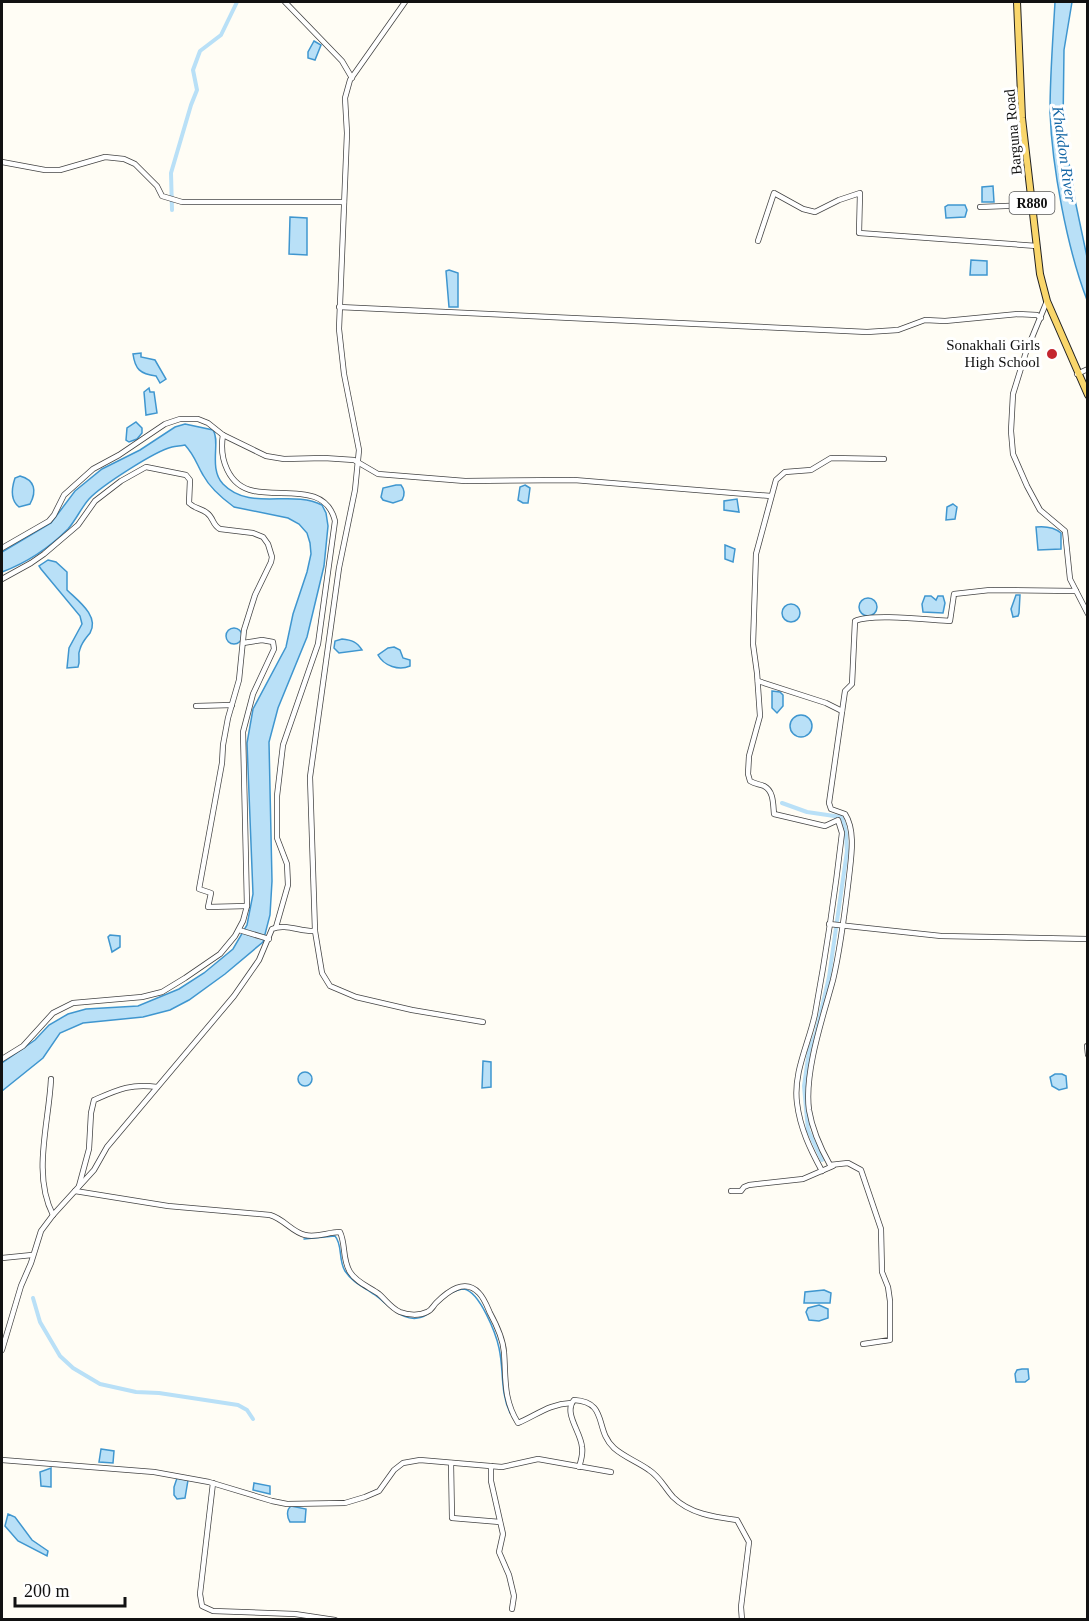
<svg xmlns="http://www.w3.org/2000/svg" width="1089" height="1621" viewBox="0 0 1089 1621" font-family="'Times New Roman',serif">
<rect width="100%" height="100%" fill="#fffdf5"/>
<g fill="#b9e0f7" stroke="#3f96cf" stroke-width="1.5">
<path d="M1055 2H1072L1064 50 1063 125 1075 200 1087 257V300C1067 248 1052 167 1050 112 1050 75 1053 38 1055 2Z"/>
<path d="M314 41 321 45 315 60 308 58V52Z"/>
<path d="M993 186 994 202H982V187Z"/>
<path d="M948 205H965L967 210 965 217 946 218 945 207Z"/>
<path d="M290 217 307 218V255L289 254Z"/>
<path d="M971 260 987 261V275H970Z"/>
<path d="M449 270 458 273V307H449L446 271Z"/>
<path d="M141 353V357L155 360 166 379 160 383 156 376C140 374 135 369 133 354Z"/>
<path d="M149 388 150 392H154L157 413 146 415 144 392Z"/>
<path d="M136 422 142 428V433L137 439 129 442 126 440 127 428Z"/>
<path d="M185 424 213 430C221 441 208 468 223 484 250 512 291 489 322 505L326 513 328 526 324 566 307 637 278 708 269 742 272 881 270 915 263 942 225 974 189 1000 170 1010 143 1017 83 1023 60 1033 43 1058 2 1091V1063L35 1040 49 1025 68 1014 86 1009 138 1006 179 989 204 973 233 949 247 925 253 894 247 743 253 709 286 647 293 614 307 572 311 554 310 543 307 533 299 524 288 518 234 507C223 499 210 488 203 475 196 463 195 456 185 445 181 446 176 446 172 447 155 451 101 486 89 499 81 508 76 520 68 529 49 548 26 563 2 572V552L51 523 75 491 102 469 140 450 175 427Z"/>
<path d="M20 476C35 480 37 491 30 504L19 507C10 500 12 487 15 478Z"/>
<path d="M396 485H401C405 490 405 495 402 500L393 503 383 500 381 497 383 488Z"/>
<path d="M525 485 530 488 528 503H523L518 500 520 487Z"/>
<path d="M737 499 739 512 724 510V501Z"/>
<path d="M953 504 957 507 955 519 946 520 947 507Z"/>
<path d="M1036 527C1046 526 1054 527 1061 533V549L1038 550Z"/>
<path d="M725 545 735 549 733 562 725 559Z"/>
<path d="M48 560 56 562 67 572V590C77 600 100 616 90 633 86 638 82 642 80 649 77 655 81 660 78 667L67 668 69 648 82 624 80 616 41 569 39 566Z"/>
<path d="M1016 595H1020L1019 613 1018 616 1013 617 1011 609Z"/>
<path d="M925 596H931L936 600 938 596H943L945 603 943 613 923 612 922 604Z"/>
<circle cx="868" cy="607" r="9"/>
<circle cx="791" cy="613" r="9"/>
<circle cx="234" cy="636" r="8"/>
<path d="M342 639C352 640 357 642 362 650L339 653 334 648 335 641Z"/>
<path d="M394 647 400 650 403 658 410 660V666C399 671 384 666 378 655L388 648Z"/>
<path d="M772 691 780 692 783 695V706L777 713 772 708Z"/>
<circle cx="801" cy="726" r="11"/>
<path d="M110 935 120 936V947L112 952 108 937Z"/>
<path d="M483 1061 491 1062V1087L482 1088Z"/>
<circle cx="305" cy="1079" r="7"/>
<path d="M1055 1074H1062L1066 1076 1067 1088 1059 1090 1052 1086 1050 1077Z"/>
<path d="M824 1290 831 1293 830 1303H804L805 1292Z"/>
<path d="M819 1305 828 1309V1318L819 1321 809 1320 806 1312 808 1308Z"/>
<path d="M1022 1369H1028L1029 1379 1025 1382H1016L1015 1374 1017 1370Z"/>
<path d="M101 1449 114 1451 113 1463 99 1462Z"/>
<path d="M51 1468V1487L41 1486 40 1472Z"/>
<path d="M177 1478 188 1480 185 1498 177 1499 174 1495V1487Z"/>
<path d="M254 1483 270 1486V1494L253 1490Z"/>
<path d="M291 1506 306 1509 305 1522H290C287 1517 286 1510 291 1506Z"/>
<path d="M8 1514 15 1517 32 1540 48 1551 47 1556 18 1541 5 1526Z"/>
</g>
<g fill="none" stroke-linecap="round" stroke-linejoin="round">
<g stroke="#3f96cf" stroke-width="1.5">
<path d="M304 1239 335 1236C343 1245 338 1260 345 1271 353 1283 364 1287 375 1295 390 1306 407 1328 428 1314"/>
<path d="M451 1293C455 1291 459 1289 464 1289 480 1292 496 1334 499 1348 504 1370 500 1392 510 1413"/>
</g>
<g stroke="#b9e0f7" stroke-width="4">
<path d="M172 210 171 173 191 105 197 90 193 70 200 51 221 35 237 2"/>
<path d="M782 803 807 812 841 817C847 827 846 840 847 851L829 977 816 1033 809 1051 804 1086 808 1130 822 1160"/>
<path d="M33 1298 40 1322 60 1356 73 1368 100 1384 136 1392 159 1393 238 1405 247 1410 253 1419"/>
</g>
<g stroke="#444" stroke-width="6">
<g id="minor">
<path d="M285 2 342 61 352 78"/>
<path d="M2 162 45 170H60L105 157 124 159 135 164 157 186 162 196 182 202H344"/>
<path d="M980 207 1032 205"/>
<path d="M758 241 774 193 803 209 815 212 839 200 860 193 859 233 1037 246"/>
<path d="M1047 301 1026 352 1013 394 1011 431 1013 454 1027 486 1040 510 1065 531 1070 579 1088 614"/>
<path d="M339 307 867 332 898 330 925 320 945 321 1018 314 1037 315 1041 318"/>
<path d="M1077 374 1088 369"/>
<path d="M223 435C219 458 228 486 254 491 283 497 326 483 335 521L318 644 283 745 277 796V838L287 864 288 885 276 927"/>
<path d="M2 548 49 521 54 515 64 495 93 469 119 455 165 424 180 419H198L208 423 223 435 266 456 284 459 324 458 354 460 378 474 465 481 574 480 771 496"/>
<path d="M2 579 31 563 44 554 78 525 95 501 121 481 146 467 186 475 190 480 189 503C195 509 201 508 207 513 214 518 212 525 220 529L253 533 263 537 268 544 272 557 271 562 255 595 244 630 239 680 228 718 223 745 222 763 199 889 211 893 208 907 247 906"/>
<path d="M758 681 826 703 842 711"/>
<path d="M196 706 232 705"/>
<path d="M829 924 941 936 1088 939"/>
<path d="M239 930 269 939"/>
<path d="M315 931 322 973 330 986 356 997 412 1010 483 1022"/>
<path d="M1087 1046 1088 1055"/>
<path d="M2 1059 23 1046 53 1013 73 1003 142 997 162 992 185 978 220 954 235 936 243 921 247 906 243 732 253 694 274 649 273 642 262 640 243 643"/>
<path d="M51 1079C49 1123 32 1174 53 1215"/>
<path d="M822 1171C810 1149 800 1128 797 1103 793 1072 809 1043 815 1014 826 954 835 894 842 833L838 820 825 826 774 814C773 805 774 791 764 786 759 784 755 784 750 781L748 774 749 756 760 716 757 673 753 644 756 554 776 480 785 472 811 470 831 458 884 459"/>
<path d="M79 1186 89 1149 91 1113 94 1100C117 1090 131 1083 157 1087"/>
<path d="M75 1191 168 1206 270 1215C284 1219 292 1232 305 1235 317 1238 328 1232 340 1232 346 1245 342 1259 350 1272 356 1282 369 1287 379 1294 386 1300 391 1308 400 1312 408 1315 419 1316 427 1312 432 1310 433 1306 436 1303 448 1291 465 1278 479 1293 484 1298 487 1306 490 1313 496 1324 503 1339 504 1352 506 1378 503 1399 518 1423 537 1415 549 1404 571 1403"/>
<path d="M731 1191H741L744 1187 749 1185 803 1179 833 1166"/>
<path d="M2 1258 32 1255"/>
<path d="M863 1344 890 1340V1301L888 1287 882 1272 881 1229 861 1170 848 1163 830 1165C821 1149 812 1128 809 1110 804 1072 823 1017 833 980 841 946 845 911 849 877 851 858 856 831 845 814L831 809 829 803 845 691 852 684 855 621C872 613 929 620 950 621L954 594 990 590 1076 591"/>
<path d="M2 1350 21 1286 31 1263 41 1231 53 1215 94 1170 107 1147 234 996 259 960 272 929C285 923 301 932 315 931L310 777 339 568 355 490 359 450 344 374 339 329 347 133 345 98 350 80 405 2"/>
<path d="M2 1460 154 1472 209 1482 272 1501 287 1504 345 1503 365 1497 379 1491 394 1470 403 1463 420 1460 502 1467 538 1459 611 1472"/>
<path d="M451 1463 452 1518 500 1522"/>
<path d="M491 1466V1481L503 1534 499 1552 509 1575 514 1596 512 1609"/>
<path d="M579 1467C581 1461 583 1453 582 1447 581 1432 563 1413 574 1400 609 1402 594 1430 614 1448 624 1457 638 1462 649 1470 660 1477 664 1487 673 1497 690 1514 714 1517 737 1520L749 1542 741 1607 742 1620"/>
<path d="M213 1483 200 1594 202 1606 213 1611 295 1614 335 1620"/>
</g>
</g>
<g stroke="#222" stroke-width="8">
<path id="major" d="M1017 2 1022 118 1040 274 1047 301 1088 395"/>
</g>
<use href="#minor" stroke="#fff" stroke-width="4.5"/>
<use href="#major" stroke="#f9d66b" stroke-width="6"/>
</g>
<circle fill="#c4262e" stroke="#fff" stroke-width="2" cx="1052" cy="354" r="6"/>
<g text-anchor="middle" stroke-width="6" stroke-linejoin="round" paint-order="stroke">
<rect fill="#fff" stroke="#585858" stroke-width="1.5" x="1009.5" y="192" width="45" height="22" rx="4.5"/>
<g font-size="14" font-weight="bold" fill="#111">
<text x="1032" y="208">R880</text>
</g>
<g font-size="15" fill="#111" stroke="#fff">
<text transform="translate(1013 132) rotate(-95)" y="5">Barguna Road</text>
</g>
<g font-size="15" fill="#111" stroke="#fff" text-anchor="end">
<text x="1040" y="350">Sonakhali Girls<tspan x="1040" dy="17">High School</tspan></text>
</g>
<g font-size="16" font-style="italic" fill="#1768a6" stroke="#fff">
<text transform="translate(1065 154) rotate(82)" y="6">Khakdon River</text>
</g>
</g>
<rect width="1089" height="1621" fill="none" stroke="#111111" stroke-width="6"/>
<path d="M15 1597v9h110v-9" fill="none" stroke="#111111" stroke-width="3"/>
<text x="24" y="1597" font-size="18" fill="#111111" stroke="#ffffff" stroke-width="4.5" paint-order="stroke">200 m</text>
</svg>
